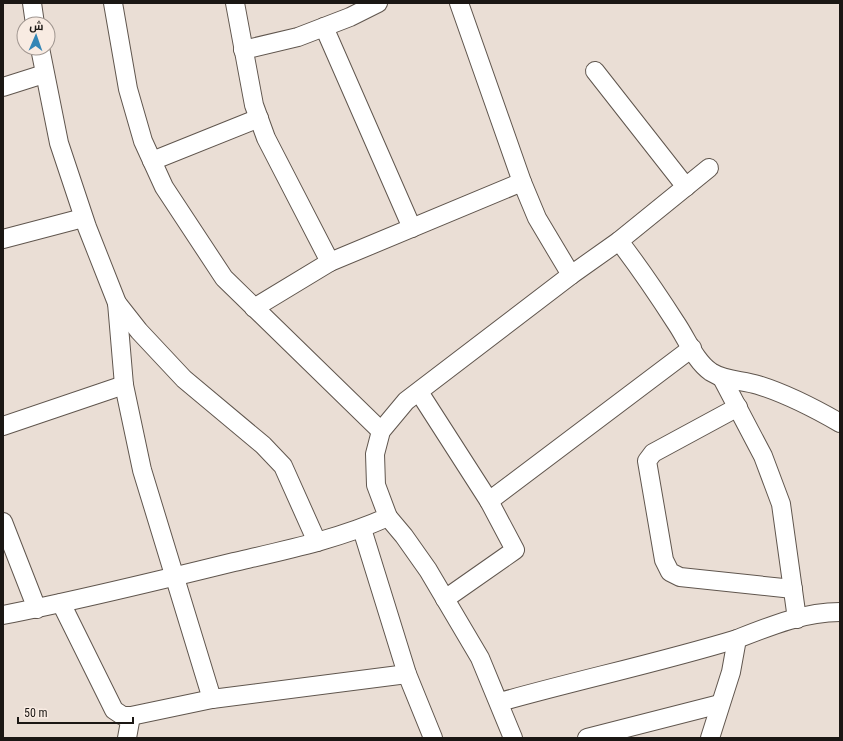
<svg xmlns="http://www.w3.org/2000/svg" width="843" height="741" viewBox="0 0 843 741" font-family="'Roboto Condensed',Cairo,sans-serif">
<rect width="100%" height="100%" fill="#eaded5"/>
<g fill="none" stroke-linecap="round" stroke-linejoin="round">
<g stroke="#60564e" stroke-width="20">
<g id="minor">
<path d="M32 3 35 24"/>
<path d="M113 3 128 89 143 141 164 187 224 278 381 431"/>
<path d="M235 3 254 105 266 138 330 262"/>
<path d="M459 3 522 182 537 218 571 275 619 241C639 267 658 295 676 323 687 339 695 361 711 372 725 381 743 380 758 385 787 394 814 408 840 423"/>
<path d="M324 27 412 228"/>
<path d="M40 48 59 143 87 227 117 303 139 331 184 379 263 445 283 466 317 542"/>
<path d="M243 50 298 37 350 17 378 3"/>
<path d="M595 71 686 187"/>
<path d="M3 87 44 74"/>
<path d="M152 161 259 118"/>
<path d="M3 239 83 218"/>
<path d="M619 241 709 168"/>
<path d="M117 303 124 385 142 470 212 699 407 674"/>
<path d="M254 308 330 262 522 182"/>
<path d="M722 378 763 456 781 504 797 619"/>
<path d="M419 392 489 501 692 348"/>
<path d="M738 407 653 453 647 461 664 560 670 572 680 577 793 589"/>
<path d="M3 426 124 385"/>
<path d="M388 517 404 536 428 570 480 658 513 738"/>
<path d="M3 522 37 609"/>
<path d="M362 529 407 674 433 738"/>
<path d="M445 599 515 550 489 501"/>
<path d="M61 603 114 710 123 716H131L212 699"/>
<path d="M3 615C80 600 157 581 234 562 286 550 339 539 388 517L376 485 375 454 381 431 406 401 571 275"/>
<path d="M500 702C578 680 658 663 737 639"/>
<path d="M127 738 131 716"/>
<path d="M587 738 720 704"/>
<path d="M710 738 731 672 737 639C770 626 804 612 840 612"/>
</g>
</g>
<use href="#minor" stroke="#fff" stroke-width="18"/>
</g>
<rect width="843" height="741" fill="none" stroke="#1b1714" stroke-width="8"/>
<g transform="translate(36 36) rotate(2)"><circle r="19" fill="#f8ebe2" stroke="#a09690"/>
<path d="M0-3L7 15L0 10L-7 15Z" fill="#3386b6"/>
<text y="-6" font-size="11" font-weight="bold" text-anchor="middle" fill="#1b1714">ش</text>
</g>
<path d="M18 717v6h115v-6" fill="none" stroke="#1b1714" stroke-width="2"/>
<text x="24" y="717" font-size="12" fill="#1b1714" stroke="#f8ebe2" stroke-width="3" paint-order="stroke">50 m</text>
</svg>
